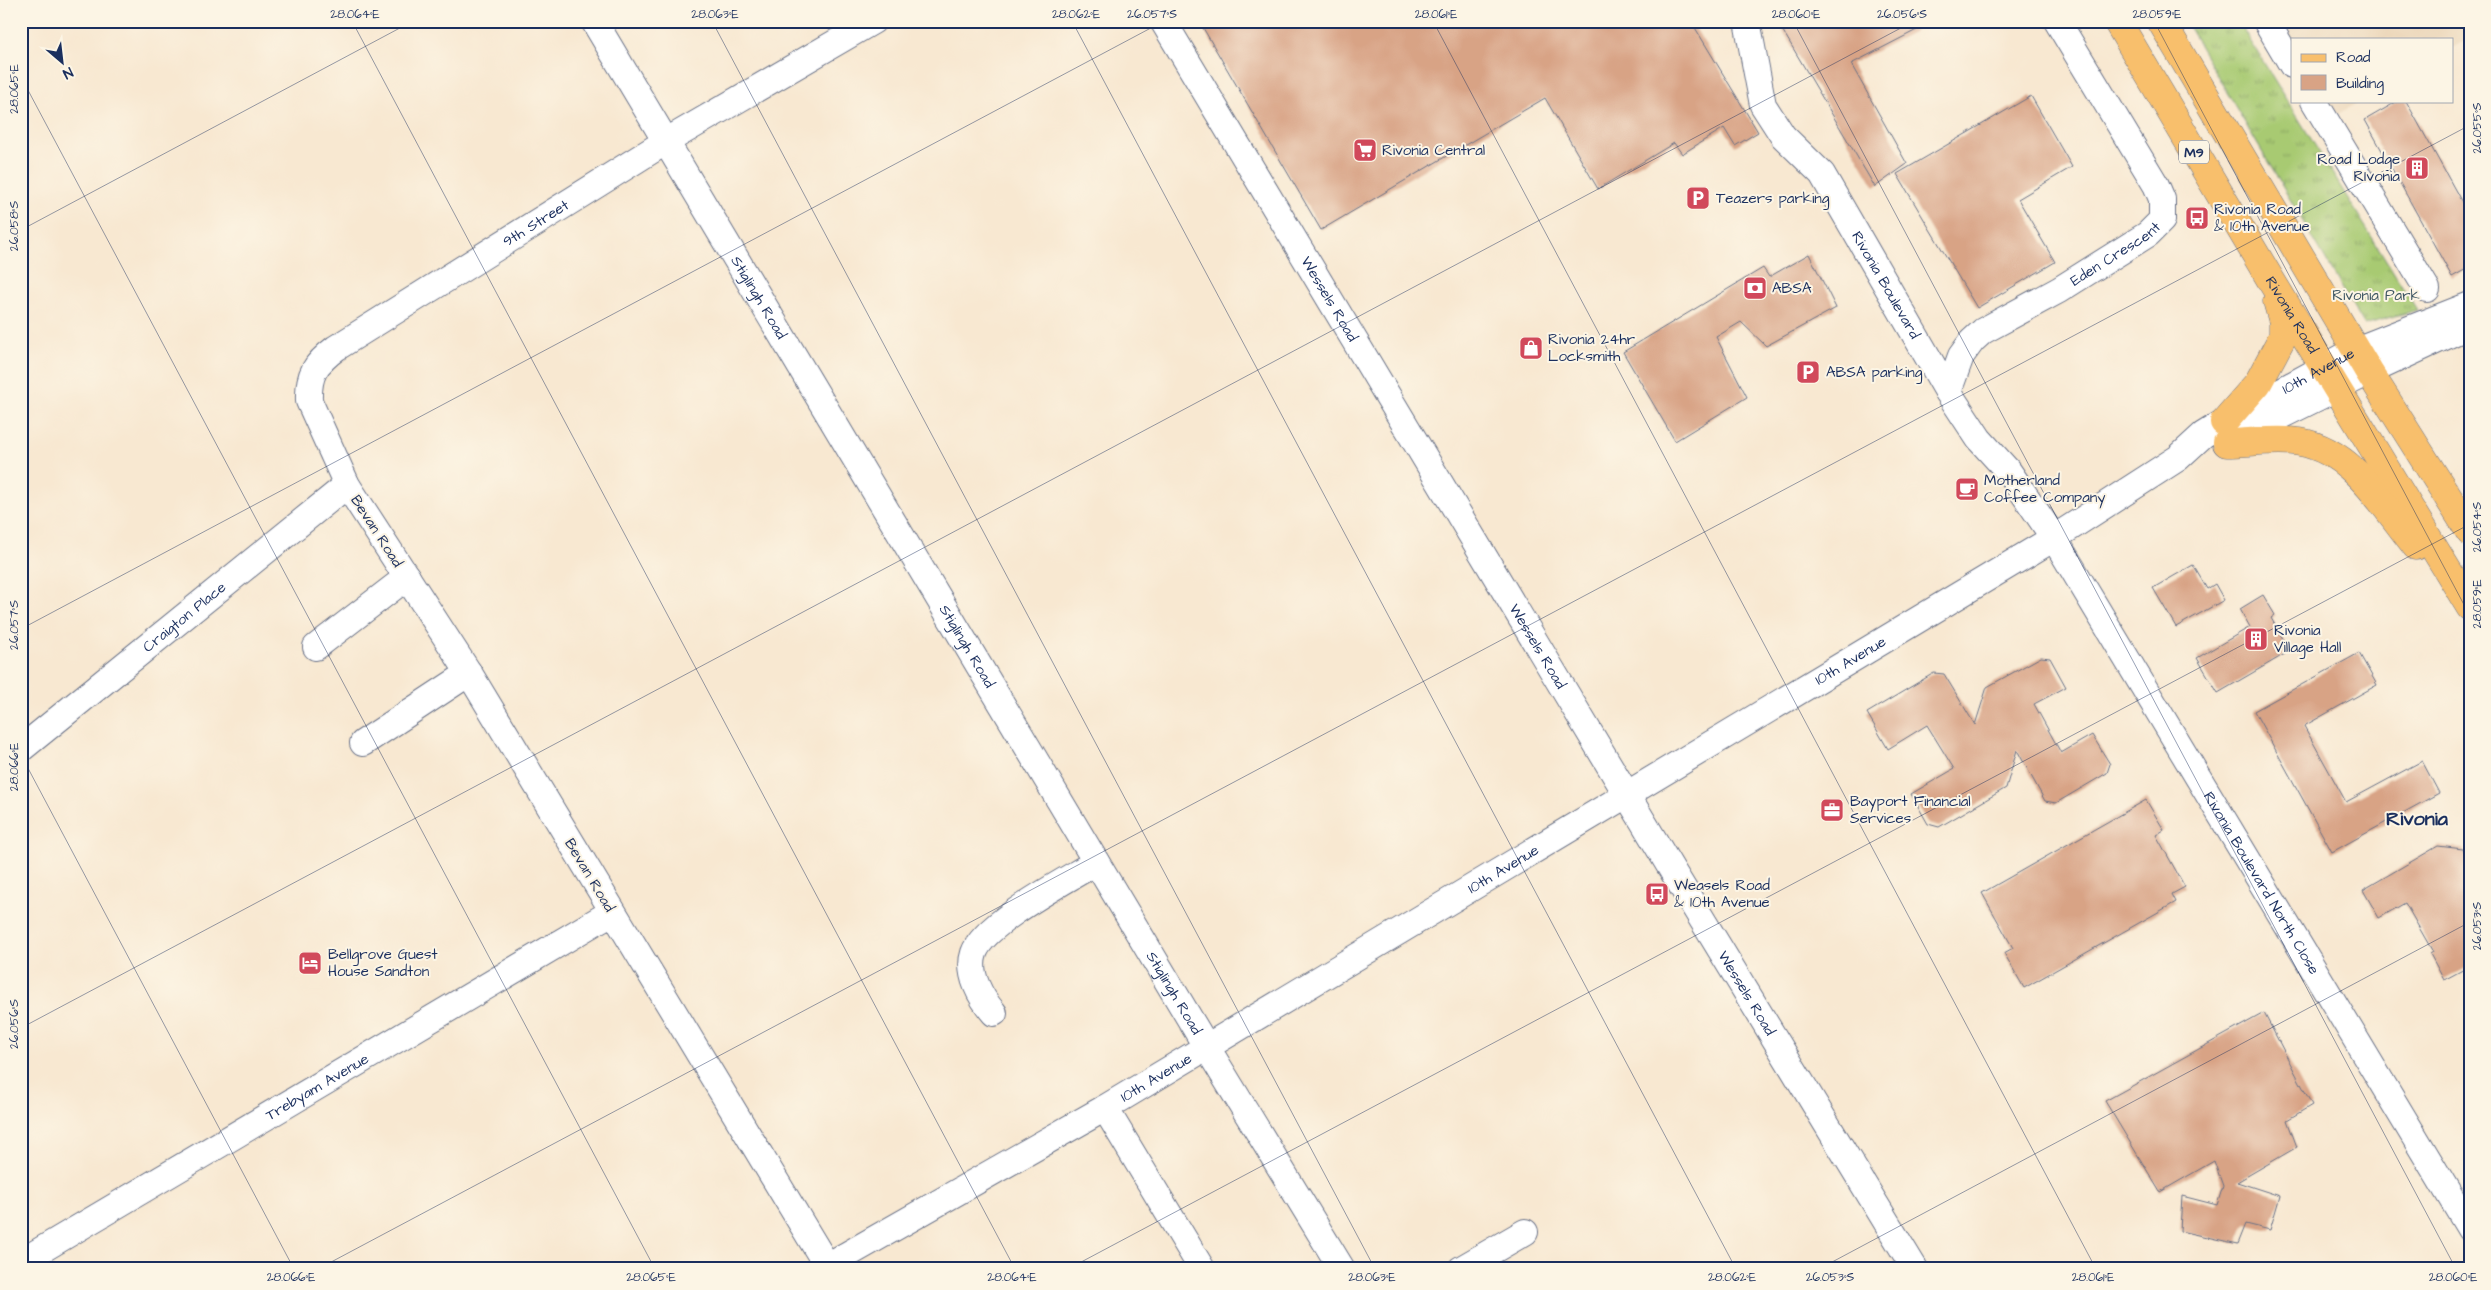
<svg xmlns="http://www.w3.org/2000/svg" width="2491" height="1290" viewBox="0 0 2491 1290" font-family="'Architects Daughter',sans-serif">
<defs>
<pattern id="grass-tufts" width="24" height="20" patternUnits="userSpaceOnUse" patternTransform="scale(1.25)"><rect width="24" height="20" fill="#a8ca72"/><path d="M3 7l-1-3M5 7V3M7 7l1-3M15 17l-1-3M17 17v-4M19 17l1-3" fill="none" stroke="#88a461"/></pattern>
</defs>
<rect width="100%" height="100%" fill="#fcf5e5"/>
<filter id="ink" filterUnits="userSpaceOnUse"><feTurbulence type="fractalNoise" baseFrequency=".02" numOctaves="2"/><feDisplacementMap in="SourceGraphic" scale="10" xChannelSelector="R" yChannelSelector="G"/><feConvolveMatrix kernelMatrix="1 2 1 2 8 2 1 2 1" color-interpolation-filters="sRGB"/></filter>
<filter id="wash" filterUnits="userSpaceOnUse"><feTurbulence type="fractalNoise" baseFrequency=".0096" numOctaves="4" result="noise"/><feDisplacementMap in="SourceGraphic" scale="20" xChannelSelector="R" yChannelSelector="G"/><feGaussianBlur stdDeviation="1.12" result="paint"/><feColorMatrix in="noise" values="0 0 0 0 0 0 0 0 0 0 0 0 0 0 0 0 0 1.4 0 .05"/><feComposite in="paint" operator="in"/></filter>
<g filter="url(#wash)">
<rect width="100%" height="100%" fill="#f8e8d1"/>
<g fill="#ecd7ba">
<path d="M2275 21H2470V38L2452 48V39H2292V50Z"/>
<path d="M2323 101H2360L2333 117Z"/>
</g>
<path fill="url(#grass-tufts)" stroke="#627c68" d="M2185 21H2238L2417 310 2364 325Z"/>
<g id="blocks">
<g fill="#d8a385">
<path d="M1199 21H1691L1758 132 1735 146 1724 128 1682 154 1674 143 1598 189 1545 98 1321 230Z"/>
<path d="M1777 21H1934L1851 64 1907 164 1875 187Z"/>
<path d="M2031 96 2072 167 2018 199 2055 262 1977 308 1897 174Z"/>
<path d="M2398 101H2406L2470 217V267L2452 277 2365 120Z"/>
<path d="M1809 254 1836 308 1766 346 1741 322 1716 337 1747 397 1675 441 1623 352 1763 268 1769 277Z"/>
<path d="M2193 565 2207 589 2215 584 2224 600 2176 627 2153 588Z"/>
<path d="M2263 595 2275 615 2271 618 2290 651 2218 693 2197 658 2250 627 2240 609Z"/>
<path d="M2359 653 2377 685 2304 726 2346 802 2422 761 2439 793 2332 852 2254 711Z"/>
<path d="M2041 657 2050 658 2066 687 2034 704 2061 753 2092 735 2110 764 2107 773 2056 803 2045 801 2017 750 2006 788 1939 827 1928 824 1911 794 1954 769 1927 725 1888 749 1867 713 1934 673 1944 674 1975 725 1987 687Z"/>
<path d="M2146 800 2164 830 2156 835 2185 887 2172 894 2176 902 2024 988 2004 953 2013 948 1982 893Z"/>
<path d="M2438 846 2463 849 2470 861V966L2444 980 2430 954 2433 952 2405 903 2379 918 2363 890Z"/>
<path d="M2264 1013 2312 1105 2287 1120 2297 1147 2237 1182 2280 1196 2270 1230 2246 1224 2238 1244 2180 1231 2182 1196 2217 1205 2223 1186 2214 1161 2160 1192 2105 1101Z"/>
</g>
</g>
</g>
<g filter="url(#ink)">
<use href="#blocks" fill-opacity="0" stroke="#687086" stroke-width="1"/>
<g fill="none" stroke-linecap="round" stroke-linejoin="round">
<g stroke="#687086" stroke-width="28">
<g id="minor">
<path id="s1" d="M594 21 1206 1046 1342 1269"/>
<path id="s2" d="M1163 21 1675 875 1915 1269"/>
<path id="s3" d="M1747 21 1763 105 1783 136 1822 174 1948 392 1979 439 2009 472 2054 538 2470 1229"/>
<path d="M2266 21 2292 65"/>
<path d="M2314 101 2427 289"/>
<path id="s4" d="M1948 392 1961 356 1972 341 1983 331 2059 290 2148 234 2162 220V199L2156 185 2057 21"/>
<path d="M2226 443 2369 372 2470 325"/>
<path d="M316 647 407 577"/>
<path d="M363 743 469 673"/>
<path id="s5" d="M21 749 347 485"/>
<path d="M994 1013C981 998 967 974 974 953 984 923 1067 880 1096 862"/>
<path d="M1105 1108 1202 1269"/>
<path id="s6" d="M21 1262 612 912"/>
<path id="s7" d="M822 1269 1105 1108 2054 538 2178 458 2203 435 2224 422 2356 350 2470 305"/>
<path id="s8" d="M829 1269 469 673 347 485 309 401C308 374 315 364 336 348L665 142 873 21"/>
<path d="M1461 1269 1525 1232"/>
</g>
</g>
<g stroke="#687086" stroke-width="29">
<g id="major">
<path id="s9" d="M2117 21 2272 282 2470 607"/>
<path d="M2161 21 2369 372 2470 532"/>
<path d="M2224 422 2258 383 2283 336V322L2277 301"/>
<path d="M2227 443C2250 443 2277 438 2300 442 2353 451 2384 507 2416 546"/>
</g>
</g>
<use href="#minor" stroke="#fff" stroke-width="26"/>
<use href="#major" stroke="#f8bf6c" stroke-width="28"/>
</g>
</g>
<path fill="none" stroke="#1b2f5e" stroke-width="1" stroke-opacity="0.45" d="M352 21 1015 1269M712 21 1375 1269M1072 21 1736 1269M1433 21 2096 1269M1793 21 2456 1269M2154 21 2470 616M21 77 655 1269M21 230 413 21M21 629 1164 21M21 755 294 1269M21 1028 1914 21M318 1269 2470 125M1068 1269 2470 524M1819 1269 2470 922"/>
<defs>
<g id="supermarket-square" transform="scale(1.25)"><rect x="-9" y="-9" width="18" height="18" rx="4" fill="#d1495b" stroke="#fcf5e5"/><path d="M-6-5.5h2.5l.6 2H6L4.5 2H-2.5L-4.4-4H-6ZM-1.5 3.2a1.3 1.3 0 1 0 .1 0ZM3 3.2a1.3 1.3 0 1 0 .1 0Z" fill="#fff"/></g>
<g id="building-square" transform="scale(1.25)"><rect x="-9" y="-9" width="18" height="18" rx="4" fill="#d1495b" stroke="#fcf5e5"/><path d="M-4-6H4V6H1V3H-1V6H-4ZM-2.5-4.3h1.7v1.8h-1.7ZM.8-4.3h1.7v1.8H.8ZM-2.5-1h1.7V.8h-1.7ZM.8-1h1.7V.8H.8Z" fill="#fff"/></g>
<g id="parking-square" transform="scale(1.25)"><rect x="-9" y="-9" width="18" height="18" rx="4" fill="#d1495b" stroke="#fcf5e5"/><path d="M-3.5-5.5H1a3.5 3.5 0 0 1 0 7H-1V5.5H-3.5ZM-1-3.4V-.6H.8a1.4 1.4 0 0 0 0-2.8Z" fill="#fff"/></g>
<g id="bus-square" transform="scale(1.25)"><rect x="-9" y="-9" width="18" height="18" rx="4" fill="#d1495b" stroke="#fcf5e5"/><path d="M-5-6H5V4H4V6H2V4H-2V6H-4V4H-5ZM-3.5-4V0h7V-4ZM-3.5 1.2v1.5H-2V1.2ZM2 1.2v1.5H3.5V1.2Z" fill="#fff"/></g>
<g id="bank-square" transform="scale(1.25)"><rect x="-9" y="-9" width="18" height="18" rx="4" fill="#d1495b" stroke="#fcf5e5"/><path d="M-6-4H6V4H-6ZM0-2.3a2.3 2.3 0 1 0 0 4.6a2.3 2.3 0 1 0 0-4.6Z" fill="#fff"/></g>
<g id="shop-square" transform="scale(1.25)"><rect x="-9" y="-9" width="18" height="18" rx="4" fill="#d1495b" stroke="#fcf5e5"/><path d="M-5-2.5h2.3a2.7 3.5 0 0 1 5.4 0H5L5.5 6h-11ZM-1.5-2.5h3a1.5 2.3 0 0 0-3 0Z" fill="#fff"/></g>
<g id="cafe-square" transform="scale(1.25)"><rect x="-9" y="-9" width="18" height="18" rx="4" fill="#d1495b" stroke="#fcf5e5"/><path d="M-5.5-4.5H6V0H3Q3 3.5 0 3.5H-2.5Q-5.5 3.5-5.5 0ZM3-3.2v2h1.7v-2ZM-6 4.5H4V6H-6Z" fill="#fff"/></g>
<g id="office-square" transform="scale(1.25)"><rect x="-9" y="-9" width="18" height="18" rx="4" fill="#d1495b" stroke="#fcf5e5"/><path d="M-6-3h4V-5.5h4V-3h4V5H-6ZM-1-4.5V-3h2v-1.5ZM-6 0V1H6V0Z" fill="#fff"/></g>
<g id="hotel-square" transform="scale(1.25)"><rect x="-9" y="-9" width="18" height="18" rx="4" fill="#d1495b" stroke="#fcf5e5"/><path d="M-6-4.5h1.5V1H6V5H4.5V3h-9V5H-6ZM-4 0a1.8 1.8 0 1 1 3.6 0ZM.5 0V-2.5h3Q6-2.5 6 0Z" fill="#fff"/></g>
</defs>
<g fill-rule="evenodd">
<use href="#supermarket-square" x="1365" y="150"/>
<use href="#building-square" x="2417" y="168"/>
<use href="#parking-square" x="1698" y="198"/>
<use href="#bus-square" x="2197" y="218"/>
<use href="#bank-square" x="1755" y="288"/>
<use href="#shop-square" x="1531" y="348"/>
<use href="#parking-square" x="1808" y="372"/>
<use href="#cafe-square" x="1967" y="489"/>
<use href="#building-square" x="2256" y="639"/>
<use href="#office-square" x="1832" y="810"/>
<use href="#bus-square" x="1657" y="894"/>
<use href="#hotel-square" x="310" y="963"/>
</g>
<g text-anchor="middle" stroke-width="4" stroke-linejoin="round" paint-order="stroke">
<rect fill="#fcf5e5" stroke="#5e6a86" stroke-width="1" x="2179" y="140.5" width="30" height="23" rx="4"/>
<g font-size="14" font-weight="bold" fill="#1b2f5e">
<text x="2194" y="157">M9</text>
</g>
<g font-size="15" fill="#1b2f5e" stroke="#fcf5e5" text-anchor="start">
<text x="1382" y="155">Rivonia Central</text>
<text x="2400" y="164" text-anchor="end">Road Lodge<tspan x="2400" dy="17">RIvonia</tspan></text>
<text x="1716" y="203">Teazers parking</text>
<text x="2214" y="214">Rivonia Road<tspan x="2214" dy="17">&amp; 10th Avenue</tspan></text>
<text x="1772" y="293">ABSA</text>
<text x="1548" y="344">Rivonia 24hr<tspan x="1548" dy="17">Locksmith</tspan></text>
<text x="1826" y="377">ABSA parking</text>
<text x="1984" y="485">Motherland<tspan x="1984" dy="17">Coffee Company</tspan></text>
<text x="2274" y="635">Rivonia<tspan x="2274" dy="17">Village Hall</tspan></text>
<text x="1850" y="806">Bayport Financial<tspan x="1850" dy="17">Services</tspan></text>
<text x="1674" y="890">Weasels Road<tspan x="1674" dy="17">&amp; 10th Avenue</tspan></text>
<text x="328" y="959">Bellgrove Guest<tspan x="328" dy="17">House Sandton</tspan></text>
</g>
<g font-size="15" fill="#1b2f5e" stroke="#fcf5e5">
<text dy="5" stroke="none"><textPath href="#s8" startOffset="1311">9th Street</textPath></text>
<text dy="5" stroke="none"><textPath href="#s4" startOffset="225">Eden Crescent</textPath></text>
<text dy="5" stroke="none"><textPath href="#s3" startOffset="305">Rivonia Boulevard</textPath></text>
<text dy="5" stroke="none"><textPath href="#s1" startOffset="322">Stiglingh Road</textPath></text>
<text dy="5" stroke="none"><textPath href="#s2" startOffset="324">Wessels Road</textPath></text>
<text dy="5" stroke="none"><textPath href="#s9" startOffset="342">Rivonia Road</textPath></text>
<text dy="5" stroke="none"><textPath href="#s7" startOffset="1746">10th Avenue</textPath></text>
<text transform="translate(377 531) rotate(57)" y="5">Bevan Road</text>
<text dy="5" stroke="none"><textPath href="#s5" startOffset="210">Craigton Place</textPath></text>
<text dy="5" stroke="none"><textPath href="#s1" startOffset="728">Stiglingh Road</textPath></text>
<text dy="5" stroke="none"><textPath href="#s2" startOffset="729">Wessels Road</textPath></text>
<text dy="5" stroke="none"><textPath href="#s7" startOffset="1195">10th Avenue</textPath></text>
<text dy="5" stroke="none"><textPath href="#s7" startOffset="790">10th Avenue</textPath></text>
<text transform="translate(590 875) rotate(59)" y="5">Bevan Road</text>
<text dy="5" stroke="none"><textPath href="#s3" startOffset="1012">Rivonia Boulevard North Close</textPath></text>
<text dy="5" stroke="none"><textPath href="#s1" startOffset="1132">Stiglingh Road</textPath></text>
<text dy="5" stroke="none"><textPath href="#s2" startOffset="1134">Wessels Road</textPath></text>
<text dy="5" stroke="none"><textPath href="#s7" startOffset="385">10th Avenue</textPath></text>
<text dy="5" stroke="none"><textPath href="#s6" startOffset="344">Trebyam Avenue</textPath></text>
</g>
<g font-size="15" fill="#3e5663" stroke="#fcf5e5">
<text x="2376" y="300">Rivonia Park</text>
</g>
<g font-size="20" font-weight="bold" fill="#1b2f5e" stroke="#fcf5e5">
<text x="2417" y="825">Rivonia</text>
</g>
</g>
<rect width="2491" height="1290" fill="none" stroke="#fcf5e5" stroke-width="55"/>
<rect x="2291" y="38" width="162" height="65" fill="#fcf5e5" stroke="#a2a6af"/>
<rect x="2301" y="54" width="25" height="8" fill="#f8bf6c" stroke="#a2a6af"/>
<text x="2336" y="62" font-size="15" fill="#1b2f5e">Road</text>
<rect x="2301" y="75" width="25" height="15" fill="#d8a385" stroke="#a2a6af"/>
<text x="2336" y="88" font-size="15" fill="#1b2f5e">Building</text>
<g transform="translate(62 62) rotate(152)" stroke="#fcf5e5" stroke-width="4" paint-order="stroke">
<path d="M0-4L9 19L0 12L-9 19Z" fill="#1b2f5e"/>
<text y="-8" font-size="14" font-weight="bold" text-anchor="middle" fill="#1b2f5e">N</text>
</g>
<rect x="28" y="28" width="2436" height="1234" fill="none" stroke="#1b2f5e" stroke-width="2"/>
<g font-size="12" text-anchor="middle" fill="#1b2f5e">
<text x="355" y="18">28.064°E</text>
<text x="715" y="18">28.063°E</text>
<text x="1076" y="18">28.062°E</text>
<text x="1152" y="18">26.057°S</text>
<text x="1436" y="18">28.061°E</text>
<text x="1796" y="18">28.060°E</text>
<text x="1902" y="18">26.056°S</text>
<text x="2157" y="18">28.059°E</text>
<text transform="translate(14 89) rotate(-90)" y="4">28.065°E</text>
<text transform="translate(2477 128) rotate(-90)" y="4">26.055°S</text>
<text transform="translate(14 226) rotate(-90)" y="4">26.058°S</text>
<text transform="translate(2477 527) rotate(-90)" y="4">26.054°S</text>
<text transform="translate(2477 604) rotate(-90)" y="4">28.059°E</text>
<text transform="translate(14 625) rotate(-90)" y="4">26.057°S</text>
<text transform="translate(14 767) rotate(-90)" y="4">28.066°E</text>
<text transform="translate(2477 926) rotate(-90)" y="4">26.053°S</text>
<text transform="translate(14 1024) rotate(-90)" y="4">26.056°S</text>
<text x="291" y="1281">28.066°E</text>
<text x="651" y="1281">28.065°E</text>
<text x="1012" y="1281">28.064°E</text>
<text x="1372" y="1281">28.063°E</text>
<text x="1732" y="1281">28.062°E</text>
<text x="1830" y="1281">26.053°S</text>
<text x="2093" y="1281">28.061°E</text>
<text x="2453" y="1281">28.060°E</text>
</g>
</svg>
